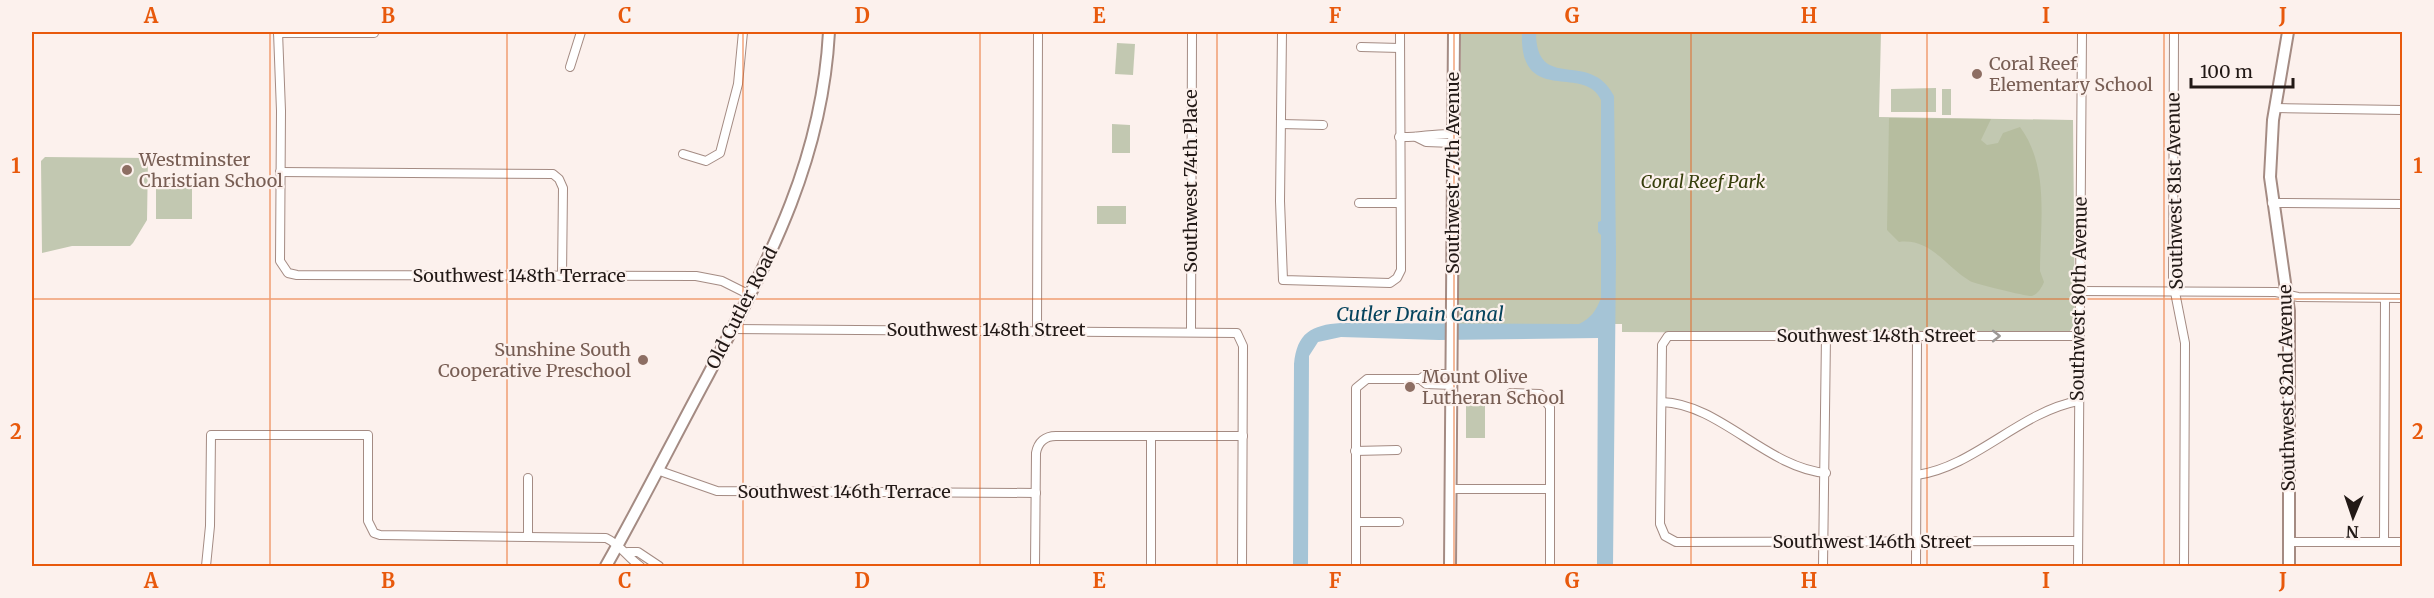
<svg xmlns="http://www.w3.org/2000/svg" width="2434" height="598" viewBox="0 0 2434 598" font-family="Merriweather,serif">
<rect width="100%" height="100%" fill="#fcf1ed"/>
<g fill="#c2c8b1">
<path d="M1461 32H1881L1879 117 2073 120 2075 323 2068 334 1622 332V324H1457Z"/>
<path d="M1117 43 1135 44 1133 75 1115 74Z"/>
<path d="M1936 88V112H1891V89Z"/>
<rect x="1942" y="89" width="9" height="26"/>
<path d="M1112 124 1130 125V153H1112Z"/>
<path d="M45 157 148 158 147 220 133 243 130 246H72L42 253 41 161Z"/>
<rect x="156" y="183" width="36" height="36"/>
<rect x="1097" y="206" width="29" height="18"/>
<rect x="1466" y="401" width="19" height="37"/>
</g>
<path fill="#b6bd9f" d="M1889 118 1991 119 1981 140 1987 145 1998 143 2003 133 2020 127C2050 167 2040 224 2040 271L2044 282C2042 287 2038 294 2032 296 2029 297 1975 284 1970 281 1946 267 1931 238 1899 242L1887 230Z"/>
<path fill="#a5c4d6" d="M1522 32H1536C1536 94 1590 48 1614 96L1616 254 1613 566H1597L1598 338 1439 340 1341 337 1318 342 1309 356 1308 566H1293L1294 364C1297 333 1311 325 1341 323L1579 324C1591 318 1596 311 1601 298V235L1598 232V222L1601 221V100C1584 63 1519 108 1522 32Z"/>
<g fill="none" stroke-linecap="round" stroke-linejoin="round">
<g stroke="#a48b83" stroke-width="10">
<g id="street">
<path d="M278 32 281 111 280 261 288 273 297 275 696 276 722 281 750 295"/>
<path d="M1282 32 1280 201 1283 280 1390 283 1397 278 1401 270 1400 32"/>
<path d="M2174 32 2173 282 2185 343 2184 566"/>
<path d="M278 33H374"/>
<path d="M1361 47 1400 48"/>
<path d="M570 67 581 32"/>
<path d="M2276 108 2402 110"/>
<path d="M1281 124 1323 125"/>
<path d="M1399 137C1418 138 1434 133 1453 134"/>
<path d="M1416 137 1426 142 1453 143"/>
<path d="M683 154 706 161 720 153 738 84 743 32"/>
<path d="M280 172 553 174 559 179 563 188 562 276"/>
<path d="M1359 203H1400"/>
<path d="M2272 203 2402 204"/>
<path d="M2080 291 2276 292 2298 297 2402 298"/>
<path d="M732 329 1237 333 1243 346 1242 566"/>
<path d="M1037 329 1038 32"/>
<path d="M1191 331 1192 32"/>
<path d="M1420 379 1426 384 1452 385"/>
<path d="M1511 393 1540 394 1550 407V566"/>
<path d="M1662 402C1720 404 1767 468 1826 473"/>
<path d="M1355 451 1397 450"/>
<path d="M657 470 717 491 1036 493"/>
<path d="M1917 475C1974 467 2020 412 2078 401"/>
<path d="M1451 489H1550"/>
<path d="M1358 522H1399"/>
<path d="M528 537V478"/>
<path d="M2078 541 1676 542 1665 536 1660 524 1662 345 1668 336H2079"/>
<path d="M2289 542H2402"/>
<path d="M2384 542 2385 298"/>
<path d="M628 552H638L659 566"/>
<path d="M206 566 210 526 211 435H368V521L374 533 380 535 606 538C621 545 627 557 640 566"/>
<path d="M1035 566 1036 453C1038 442 1045 436 1056 436H1243"/>
<path d="M1151 566V436"/>
<path d="M1356 566V388L1367 379H1420L1427 374H1452"/>
<path d="M1823 566 1826 335"/>
<path d="M1916 566 1917 336"/>
<path d="M2078 566 2082 32"/>
</g>
</g>
<g stroke="#a48b83" stroke-width="14">
<g id="secondary">
<path d="M2288 32 2273 120 2270 177 2289 311V566"/>
<path d="M606 566C641 504 673 440 707 377 767 263 822 164 829 32"/>
<path d="M1450 566 1454 32"/>
</g>
</g>
<use href="#street" stroke="#fff" stroke-width="8"/>
<use href="#secondary" stroke="#fff" stroke-width="10"/>
</g>
<defs><path id="oneway-chevron" d="M-2-3.5L2.5 0L-2 3.5" fill="none" stroke-width="1.6" stroke-linecap="round" stroke-linejoin="round" transform="scale(1.5)"/></defs>
<use stroke="#9c9896" href="#oneway-chevron" transform="translate(1996 336)"/>
<path fill="none" stroke="#e8590c" stroke-width="1.5" stroke-opacity="0.55" d="M270 32V566M507 32V566M743 32V566M980 32V566M1217 32V566M1454 32V566M1691 32V566M1927 32V566M2164 32V566M32 299H2402"/>
<g fill="#8d6e63" stroke="#fcf1ed" stroke-width="2">
<circle cx="1977" cy="74" r="6"/>
<circle cx="127" cy="170" r="6"/>
<circle cx="643" cy="360" r="6"/>
<circle cx="1410" cy="387" r="6"/>
</g>
<g text-anchor="middle" stroke-width="4.5" stroke-linejoin="round" paint-order="stroke">
<g font-size="18" fill="#785e54" stroke="#fcf1ed" text-anchor="start">
<text x="1989" y="70">Coral Reef<tspan x="1989" dy="21">Elementary School</tspan></text>
<text x="139" y="166">Westminster<tspan x="139" dy="21">Christian School</tspan></text>
<text x="631" y="356" text-anchor="end">Sunshine South<tspan x="631" dy="21">Cooperative Preschool</tspan></text>
<text x="1422" y="383">Mount Olive<tspan x="1422" dy="21">Lutheran School</tspan></text>
</g>
<g font-size="18" fill="#221916" stroke="#fcf1ed">
<text transform="translate(1453 173) rotate(-90)" y="6">Southwest 77th Avenue</text>
<text transform="translate(1191 181) rotate(-90)" y="6">Southwest 74th Place</text>
<text transform="translate(2175 191) rotate(-91)" y="6">Southwest 81st Avenue</text>
<text x="519" y="282">Southwest 148th Terrace</text>
<text transform="translate(2079 299) rotate(-89)" y="6">Southwest 80th Avenue</text>
<text transform="translate(742 308) rotate(-63)" y="6">Old Cutler Road</text>
<text x="986" y="336">Southwest 148th Street</text>
<text x="1876" y="342">Southwest 148th Street</text>
<text transform="translate(2287 388) rotate(-91)" y="6">Southwest 82nd Avenue</text>
<text x="844" y="498">Southwest 146th Terrace</text>
<text x="1872" y="548">Southwest 146th Street</text>
</g>
<g font-size="18" font-style="italic" fill="#363e0b" stroke="#fcf1ed">
<text x="1703" y="188">Coral Reef Park</text>
</g>
<g font-size="20" font-style="italic" fill="#05435d" stroke="#fcf1ed">
<text x="1420" y="321">Cutler Drain Canal</text>
</g>
</g>
<rect width="2434" height="598" fill="none" stroke="#fcf1ed" stroke-width="66"/>
<g transform="translate(2353 517) rotate(182)" stroke="#fcf1ed" stroke-width="4.5" paint-order="stroke">
<path d="M0-4.5L10 22L0 15L-10 22Z" fill="#221916"/>
<text y="-9" font-size="16" font-weight="bold" text-anchor="middle" fill="#221916">N</text>
</g>
<path d="M2191 78v9h102v-9" fill="none" stroke="#221916" stroke-width="3"/>
<text x="2200" y="78" font-size="18" fill="#221916" stroke="#fcf1ed" stroke-width="4.5" paint-order="stroke">100 m</text>
<rect x="33" y="33" width="2368" height="532" fill="none" stroke="#e8590c" stroke-width="2"/>
<g font-size="20" text-anchor="middle" font-weight="bold" fill="#e8590c">
<text x="151" y="23">A</text>
<text x="388" y="23">B</text>
<text x="625" y="23">C</text>
<text x="862" y="23">D</text>
<text x="1099" y="23">E</text>
<text x="1335" y="23">F</text>
<text x="1572" y="23">G</text>
<text x="1809" y="23">H</text>
<text x="2046" y="23">I</text>
<text x="2283" y="23">J</text>
<text x="16" y="173">1</text>
<text x="2418" y="173">1</text>
<text x="16" y="439">2</text>
<text x="2418" y="439">2</text>
<text x="151" y="588">A</text>
<text x="388" y="588">B</text>
<text x="625" y="588">C</text>
<text x="862" y="588">D</text>
<text x="1099" y="588">E</text>
<text x="1335" y="588">F</text>
<text x="1572" y="588">G</text>
<text x="1809" y="588">H</text>
<text x="2046" y="588">I</text>
<text x="2283" y="588">J</text>
</g>
</svg>
